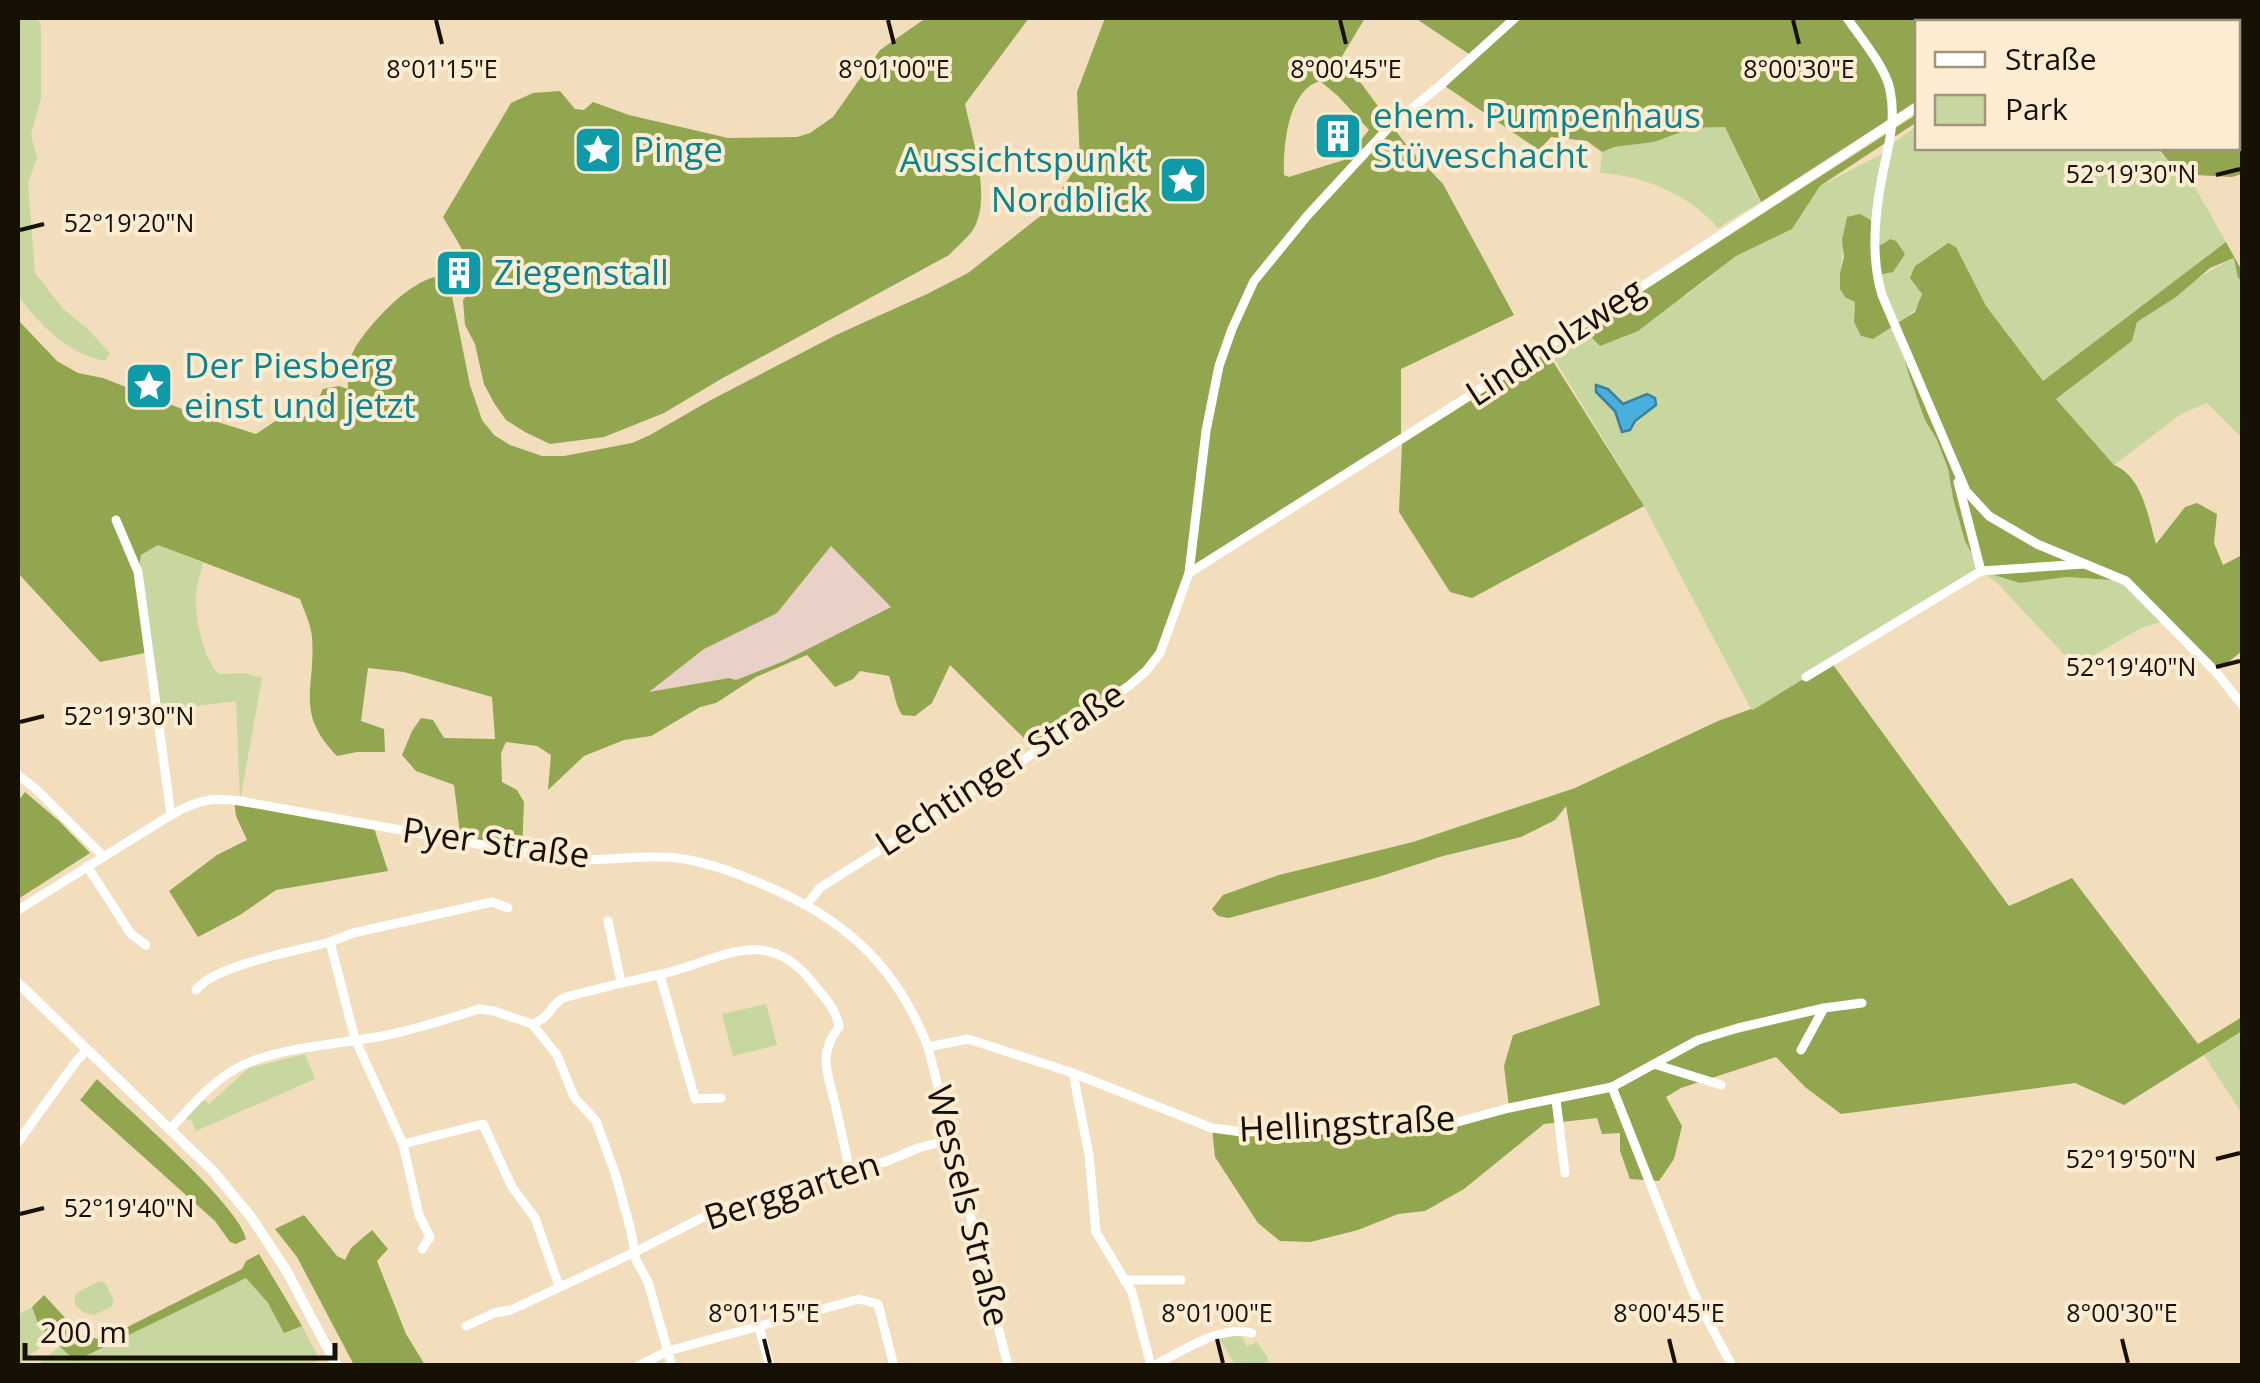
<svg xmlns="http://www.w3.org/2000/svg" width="2260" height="1383" viewBox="0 0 2260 1383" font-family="'Open Sans',sans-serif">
<rect width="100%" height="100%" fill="#f2debd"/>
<path fill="#ead1c8" d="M831 546 892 606 784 661 735 680 729 678 647 693 704 649 777 613Z"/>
<g fill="#c7d79f" fill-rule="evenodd">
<path d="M18 18H37L41 25V98L31 135 37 158 28 183 35 273 63 309 88 329 110 354 105 361C67 353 41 326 18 296Z"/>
<path d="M1917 126 1918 148H2156L2179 173 2185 170 2226 242 2043 382 1986 306 1956 247 1947 243 1915 266C1924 299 1926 305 1896 324L1925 420 1937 440 1948 469 1953 498 2020 583 2067 577 2126 581 2168 620 2141 628 2075 666 1998 584 1981 571 1752 711 1644 506 1549 350 1583 329 1601 345 1687 295 1736 256 1792 229 1820 186 1888 151 1893 143ZM1847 217 1875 246 1883 244 1876 275 1873 339 1861 336 1854 321 1855 302 1840 273C1844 254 1842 236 1847 217Z"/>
<path d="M1725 127 1760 202 1718 228C1688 194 1645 176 1600 173L1602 152 1614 147 1654 142 1692 128Z"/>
<path d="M2235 258 2242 271V438L2207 403 2181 414 2114 465 2056 399 2132 341 2137 322C2170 301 2199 273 2235 258Z"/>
<path d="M159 545 203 563C201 574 196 585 196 596 194 616 204 661 219 674L244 673 262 678 240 801 236 701 158 711 138 572 141 555Z"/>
<path d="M766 1004 777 1045 733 1056 722 1014Z"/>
<path d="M2242 1031V1114L2204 1055Z"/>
<path d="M305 1054 315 1079 196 1131 192 1121 186 1119 203 1099 209 1104 249 1068Z"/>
<path d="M246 1278 268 1303 284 1332 302 1326 320 1360 306 1366H36L60 1346 75 1360Z"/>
<path d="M99 1281 106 1284 114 1301 111 1307 94 1315 83 1312 75 1305V1294Z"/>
<path d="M32 1307 39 1326 52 1338 18 1365V1315Z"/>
<path d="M1240 1334 1247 1346 1257 1342 1268 1358V1365H1235L1219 1338Z"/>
</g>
<g fill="#91a64f" fill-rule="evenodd">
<path d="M926 18H1029L965 104C972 137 990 192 976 224 972 235 957 246 949 255L721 379 664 413 604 437 550 444 525 432 506 420 494 403 484 384 475 344 465 325 463 300C485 277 456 240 443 217L511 103 533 93 560 91 575 109 584 110 593 102 629 115 728 138 797 137 810 133 833 117 880 50Z"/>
<path d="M1105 18H1365L1335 68 1361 83 1407 146 1443 184 1514 315 1401 369V436L1189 573 1173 621 1146 671 1037 751 950 665 932 703 915 716 902 715C895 705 894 689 889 676L860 671 853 679 835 687 807 655 756 677 716 703 700 707 651 736 624 740 584 756 548 790 551 755 537 746 506 742 501 753 502 782 517 790 524 802 522 852 461 841 454 785 416 771 402 755 412 731 421 718 433 720 444 738 495 739 492 697 404 672 368 668 361 721 384 729 385 752H357L337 756C294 712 316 689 312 637 311 624 304 611 300 599L158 545 141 555 138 572 150 652 100 662 18 573V320L57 361 78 373 103 378 205 418 256 434 277 420 304 417 317 401 323 389 339 386 348 389C348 376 347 362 354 350 368 325 411 278 441 276L450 286 470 385 482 420 494 435 510 445 542 456H564L632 443 650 435 709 401 836 335 927 294 968 273 1048 210 1080 161 1077 92ZM1320 81 1338 96 1369 130 1344 160 1289 177 1284 175C1283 145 1288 90 1320 81ZM831 546 891 607 784 661 736 680 729 678 649 692 704 649 777 613Z"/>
<path d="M1415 18H2046L2038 22H1918L1917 101 1761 202 1725 127 1692 128 1654 142 1614 147 1602 152 1587 141 1551 137 1539 150 1442 84 1472 56Z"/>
<path d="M2053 18H2242V174L2232 177 2179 174 2158 148H2238V22H2057Z"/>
<path d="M1917 114V122L1820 186 1792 229 1736 256 1638 331 1600 346 1584 329Z"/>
<path d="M1860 214 1869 219 1876 227 1875 246 1883 244 1890 239 1896 241 1905 254 1893 272 1877 275 1896 324 1915 312 1922 294 1910 278 1915 266 1948 243 1956 247 1986 306 2043 381 2226 242 2242 271V281L2238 278 2234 258 2210 268 2176 297 2137 322 2132 341 2056 399 2114 465C2143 477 2148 517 2156 544L2185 507 2197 503 2217 514 2214 543 2223 565 2242 555V651L2216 672 2126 581 2067 577 2020 583 1981 571 1965 541 1953 498 1948 469 1937 440 1925 420 1909 375 1895 325 1873 339 1861 336 1854 322 1855 302 1845 297 1840 289V273L1844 257 1842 240 1847 217Z"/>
<path d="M1547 352 1644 506 1472 598 1450 592 1399 512 1402 444Z"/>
<path d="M1831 662 2009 906 2072 878 2198 1044 2242 1017V1031L2124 1105 2075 1083 1841 1114 1805 1087 1776 1057 1681 1088 1666 1097 1682 1126 1674 1159 1659 1181 1630 1179 1620 1151V1133L1602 1134 1597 1118 1544 1124 1464 1189 1425 1211 1398 1214 1358 1230 1310 1242 1280 1241 1258 1223 1215 1157 1212 1128 1425 1127 1509 1107 1504 1066 1513 1035 1600 1005 1566 806 1555 820 1521 837 1443 856 1378 877 1229 918 1218 916 1212 909 1223 895 1279 875 1413 842 1575 788 1718 721 1751 709 1753 710Z"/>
<path d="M25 792 59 821 90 853 18 899V801Z"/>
<path d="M234 800 373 825 388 871 276 890 240 915 198 937 169 891 217 855 247 840 236 816Z"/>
<path d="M97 1079C126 1108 240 1206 246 1239L236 1244 230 1242 215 1221 80 1100Z"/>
<path d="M304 1215 337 1256 345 1260 351 1248 372 1230 388 1249 377 1261 406 1334 425 1365H354L297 1257 275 1229Z"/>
<path d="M259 1254 302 1326 284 1333 268 1303 246 1278 75 1361 39 1326 32 1307 44 1295 81 1335 102 1340 242 1269 246 1261Z"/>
</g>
<path fill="#49afde" stroke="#3a7f9d" stroke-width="2.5" d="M1596 385 1608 389 1623 404 1647 394 1655 398 1656 405 1635 421 1630 430 1622 432 1615 411 1596 392Z"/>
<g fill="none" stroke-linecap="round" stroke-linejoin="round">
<g stroke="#fff" stroke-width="9">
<path d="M1847 18C1860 37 1886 68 1890 90 1895 114 1891 135 1886 158 1876 202 1869 252 1882 295L1966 491 1989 516 2037 544 2126 581 2216 672 2242 705"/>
<path d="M2046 22 2053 18"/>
<path d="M1958 482 1981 571"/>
<path d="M116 520 138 572 171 815"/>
<path d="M1189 573 1632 293 1918 106"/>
<path d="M1806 677 1981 571 2084 564"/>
<path d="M18 775 37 790 103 856"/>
<path d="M87 866 131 934 146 945"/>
<path d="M807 904 821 887 1037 751 1130 685 1146 671 1160 653 1189 573 1206 431 1219 366 1232 329 1254 281 1307 216 1390 126 1442 84 1515 18"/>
<path d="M18 910 171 815C198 800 210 797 240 801L560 859C599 863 637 854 676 858 704 861 731 871 757 882 840 915 895 962 928 1047L1008 1366"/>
<path d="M608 921 621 982"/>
<path d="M660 975 695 1099 721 1098"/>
<path d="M196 990C214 965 298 951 330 942"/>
<path d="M532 1024C551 1017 547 1010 560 1000 565 996 575 995 582 993 607 986 632 981 657 975 717 963 764 921 812 982 824 997 836 1008 839 1027 817 1055 828 1073 835 1104 840 1126 845 1147 849 1169"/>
<path d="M928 1047 968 1039 1073 1073 1212 1128 1242 1132 1425 1127 1454 1123 1509 1108 1612 1087 1698 1040 1738 1028 1824 1008 1862 1003"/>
<path d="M1801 1050 1824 1008"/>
<path d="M1654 1064 1721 1085"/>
<path d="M1073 1073 1089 1155 1096 1232 1132 1292 1151 1366"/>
<path d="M1612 1087 1693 1292 1732 1366"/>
<path d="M1556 1100 1565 1173"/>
<path d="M170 1129C193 1105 214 1078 245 1064 283 1047 341 1044 382 1036 414 1030 448 1019 479 1009L494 1011 532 1024 557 1055 574 1097 596 1121 616 1176 631 1231 636 1260 648 1282 672 1366"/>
<path d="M18 1142 77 1060 87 1050"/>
<path d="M403 1144 483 1124 512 1187 535 1218 559 1286"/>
<path d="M422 1249 430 1237 419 1215 403 1144 355 1039 330 942 353 933 492 902 508 908"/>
<path d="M1124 1280H1181"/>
<path d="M466 1326 494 1313 511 1310 635 1252 717 1210 849 1169 885 1162 918 1148 952 1139"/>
<path d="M759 1327 770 1366"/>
<path d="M638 1366 668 1351 859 1299 878 1304 894 1366"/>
<path d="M1153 1366C1183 1351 1218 1325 1252 1333"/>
</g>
<path stroke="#fff" stroke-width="10" d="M18 983 213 1171 251 1217 286 1270 337 1366"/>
</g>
<path fill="none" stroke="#171005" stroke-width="4" d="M436 20 442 44M888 20 894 44M1340 20 1346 44M1793 20 1799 44M2216 175 2240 169M20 230 44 224M2216 667 2240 661M20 722 44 716M2216 1159 2240 1153M20 1214 44 1208M764 1339 770 1363M1217 1339 1223 1363M1669 1339 1675 1363M2122 1339 2128 1363"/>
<defs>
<g id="building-square" transform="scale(2.5)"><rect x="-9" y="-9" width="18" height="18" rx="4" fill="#0f9aa8" stroke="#fcecd1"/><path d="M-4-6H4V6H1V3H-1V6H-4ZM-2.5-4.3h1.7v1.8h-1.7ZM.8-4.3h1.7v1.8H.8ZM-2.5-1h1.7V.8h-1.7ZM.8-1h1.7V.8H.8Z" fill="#fff"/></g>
<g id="sight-square" transform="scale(2.5)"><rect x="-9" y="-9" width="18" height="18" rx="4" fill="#0f9aa8" stroke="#fcecd1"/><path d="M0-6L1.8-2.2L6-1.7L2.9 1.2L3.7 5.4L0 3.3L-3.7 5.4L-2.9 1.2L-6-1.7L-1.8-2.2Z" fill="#fff"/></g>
</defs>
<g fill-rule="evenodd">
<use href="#building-square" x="1338" y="136"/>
<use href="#sight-square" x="598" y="150"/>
<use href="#sight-square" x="1183" y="180"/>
<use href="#building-square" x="459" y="273"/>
<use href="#sight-square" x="149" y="386"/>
</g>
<g text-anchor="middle" stroke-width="8" stroke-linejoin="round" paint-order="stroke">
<g font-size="35" fill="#0d838f" stroke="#fcecd1" text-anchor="start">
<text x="1373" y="128">ehem. Pumpenhaus<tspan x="1373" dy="40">Stüveschacht</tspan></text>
<text x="633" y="162">Pinge</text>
<text x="1148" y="172" text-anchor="end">Aussichtspunkt<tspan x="1148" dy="40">Nordblick</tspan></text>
<text x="494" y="285">Ziegenstall</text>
<text x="184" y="378">Der Piesberg<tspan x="184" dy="40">einst und jetzt</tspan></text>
</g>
<g font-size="35" fill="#171005" stroke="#fcecd1">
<text transform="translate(1555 342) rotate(-33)" y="12">Lindholzweg</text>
<text transform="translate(1000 769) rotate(-33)" y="12">Lechtinger Straße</text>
<text transform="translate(496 843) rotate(8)" y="12">Pyer Straße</text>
<text transform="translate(1347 1124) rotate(-3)" y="12">Hellingstraße</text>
<text transform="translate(792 1191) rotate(-18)" y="12">Berggarten</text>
<text transform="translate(968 1206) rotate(76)" y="12">Wessels Straße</text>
</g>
</g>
<g font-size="25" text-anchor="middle" fill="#171005" stroke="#fcecd1" stroke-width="8" stroke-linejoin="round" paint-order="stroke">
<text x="442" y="78">8°01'15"E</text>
<text x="894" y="78">8°01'00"E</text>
<text x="1346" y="78">8°00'45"E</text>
<text x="1799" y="78">8°00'30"E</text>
<text x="2131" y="183">52°19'30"N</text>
<text x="129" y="232">52°19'20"N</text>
<text x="2131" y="676">52°19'40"N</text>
<text x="129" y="725">52°19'30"N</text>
<text x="2131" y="1168">52°19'50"N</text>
<text x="129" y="1217">52°19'40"N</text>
<text x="764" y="1322">8°01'15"E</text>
<text x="1217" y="1322">8°01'00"E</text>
<text x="1669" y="1322">8°00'45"E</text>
<text x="2122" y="1322">8°00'30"E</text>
</g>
<rect width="2260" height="1383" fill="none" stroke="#171005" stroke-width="40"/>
<rect x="1915" y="20" width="325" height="130" fill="#fcecd1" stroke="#a0947f" stroke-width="2.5"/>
<rect x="1935" y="52" width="50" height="15" fill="#ffffff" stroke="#a0947f" stroke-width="2.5"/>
<text x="2005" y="70" font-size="30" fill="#171005">Straße</text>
<rect x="1935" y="95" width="50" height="30" fill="#c7d79f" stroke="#a0947f" stroke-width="2.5"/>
<text x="2005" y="120" font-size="30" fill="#171005">Park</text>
<path d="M25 1343v15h310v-15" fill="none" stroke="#171005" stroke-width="5"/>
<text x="40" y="1343" font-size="30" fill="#171005" stroke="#fcecd1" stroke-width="8" paint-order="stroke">200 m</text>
</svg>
